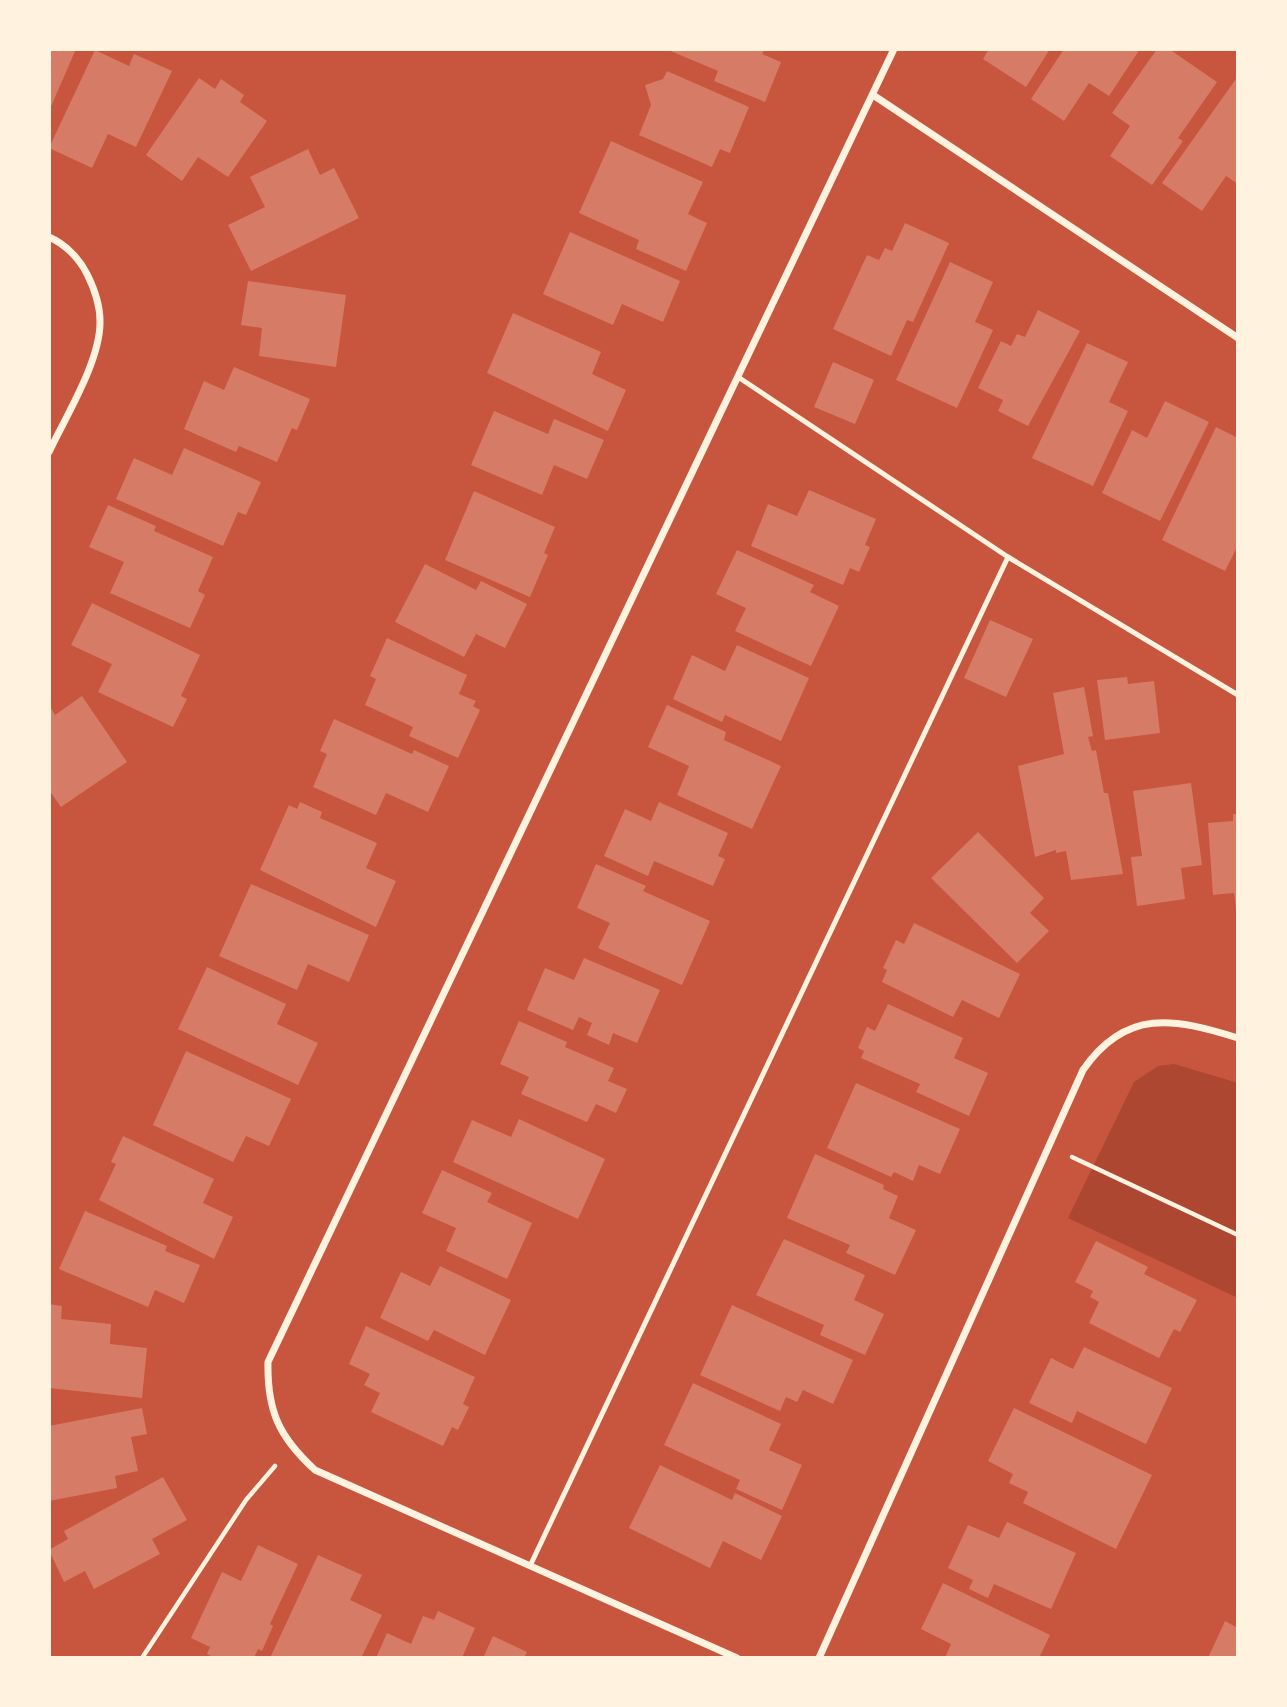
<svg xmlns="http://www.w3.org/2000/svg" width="1287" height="1707" viewBox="0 0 1287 1707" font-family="Manrope,sans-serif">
<rect width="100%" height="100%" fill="#c8553d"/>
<path fill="#ae4732" d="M1174 1064 1238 1083V1298L1068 1218 1134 1082 1158 1066Z"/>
<g fill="#d67c66">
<path d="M49 49H76L49 111Z"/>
<path d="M666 49H765L762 54 781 62 765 102 714 81 718 71Z"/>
<path d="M989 49H1050L1026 87 983 59Z"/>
<path d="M1064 49H1140L1109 96 1089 83 1064 121 1031 99Z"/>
<path d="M1157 49H1169L1217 82 1178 138 1183 141 1152 185 1110 156 1130 126 1112 113Z"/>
<path d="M95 50 129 66 134 54 172 71 136 147 108 134 92 168 49 148Z"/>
<path d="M667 71 749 107 730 153 720 149 712 167 639 135 651 105 645 85 663 79Z"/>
<path d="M1238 76V184L1226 176 1202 211 1162 183Z"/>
<path d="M199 78 215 89 221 79 244 95 240 102 267 121 228 177 198 157 182 181 146 155Z"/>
<path d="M611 141 703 182 688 214 707 223 686 271 636 249 639 240 579 213Z"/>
<path d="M308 149 320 175 334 168 359 218 251 271 228 225 265 207 250 177Z"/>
<path d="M905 223 949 243 913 322 907 320 891 356 833 329 867 255 879 260 885 248 892 251Z"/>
<path d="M570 232 680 281 663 322 622 304 613 325 543 294Z"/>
<path d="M950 262 993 282 975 322 993 330 957 408 896 380Z"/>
<path d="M248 281 346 295 336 367 259 356 262 328 241 325Z"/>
<path d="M1038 310 1080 331 1028 426 998 411 1003 400 978 388 1001 341 1011 346 1017 334 1025 337Z"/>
<path d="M513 313 601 352 592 374 626 390 608 431 487 373Z"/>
<path d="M1087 343 1128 362 1109 402 1128 411 1093 486 1032 458Z"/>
<path d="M833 362 874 380 855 424 814 407Z"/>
<path d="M234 367 310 399 297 430 292 428 277 462 239 446 236 452 184 429 204 381 224 390Z"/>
<path d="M1165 401 1209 422 1160 521 1102 493 1132 430 1147 438Z"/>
<path d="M494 411 548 434 554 419 604 440 587 479 554 465 542 495 471 465Z"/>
<path d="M1216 427 1238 438V545L1225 571 1162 540Z"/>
<path d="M184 448 261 482 246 515 238 512 223 546 116 499 134 458 172 475Z"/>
<path d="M809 490 876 519 865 545 870 547 859 572 850 568 843 585 751 546 768 504 797 516Z"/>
<path d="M474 491 555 527 544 553 548 555 530 597 445 560Z"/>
<path d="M108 505 156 526 154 531 213 557 198 591 205 595 190 628 110 593 124 562 89 547Z"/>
<path d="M737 550 814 585 810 592 839 606 811 666 735 631 746 608 716 594Z"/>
<path d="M425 564 476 590 481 581 527 604 505 648 476 634 464 657 395 622Z"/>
<path d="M92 603 200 655 181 696 187 699 173 727 98 692 112 664 71 645Z"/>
<path d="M990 620 1033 639 1006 697 964 678Z"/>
<path d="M387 638 467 675 459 694 476 701 473 706 480 710 458 758 409 736 413 727 365 705 376 679 370 676Z"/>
<path d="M737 645 809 678 781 741 725 715 722 722 673 699 692 655 725 671Z"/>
<path d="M1127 677 1128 684 1154 681 1160 733 1105 740 1097 680Z"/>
<path d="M1084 687 1093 736 1088 737 1092 751 1096 750 1104 793H1108L1123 874 1071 880 1066 851 1056 853V850L1035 857 1018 766 1064 754 1053 693Z"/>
<path d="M82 696 127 762 61 807 49 790V705L55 715Z"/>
<path d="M667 705 726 732 724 740 781 766 752 829 677 795 689 766 648 747Z"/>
<path d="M334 719 412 754 414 750 449 766 428 812 386 793 376 815 313 787 327 754 320 751Z"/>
<path d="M1191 783 1202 865 1181 868 1185 899 1137 906 1131 857 1142 856 1133 791Z"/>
<path d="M300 802 322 812 320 818 377 843 366 868 396 881 376 927 260 870 289 805 297 809Z"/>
<path d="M659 802 728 833 718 856 725 859 713 886 654 861 648 876 604 856 625 809 651 821Z"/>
<path d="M1233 814H1238V924L1234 893 1213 895 1208 823 1233 821Z"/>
<path d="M978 832 1044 898 1030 913 1049 931 1017 963 931 878Z"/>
<path d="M596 864 646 886 643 891 710 921 682 985 598 948 610 923 577 908Z"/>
<path d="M251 884 369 935 349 982 308 964 297 990 219 956Z"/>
<path d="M914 923 1020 974 999 1018 962 1000 953 1017 882 982 887 970 883 968 896 940 904 944Z"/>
<path d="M584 958 660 990 637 1043 613 1033 609 1045 587 1035 592 1023 579 1017 573 1030 527 1010 545 968 574 980Z"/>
<path d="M207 967 286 1004 277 1024 318 1043 298 1085 178 1029Z"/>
<path d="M888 1004 963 1038 954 1058 988 1073 969 1116 916 1092 920 1084 861 1058 864 1051 858 1048 867 1027 875 1031Z"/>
<path d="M519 1021 567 1042 565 1047 614 1068 608 1081 627 1089 616 1113 596 1104 587 1122 521 1094 529 1077 500 1064Z"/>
<path d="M186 1051 291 1099 269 1146 246 1136 233 1162 153 1125Z"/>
<path d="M856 1083 960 1129 940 1174 919 1165 913 1181 894 1172 891 1177 827 1148Z"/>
<path d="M519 1119 605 1159 578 1219 453 1162 472 1120 511 1137Z"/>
<path d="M123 1136 214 1179 203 1203 233 1217 214 1259 99 1200 116 1164 111 1162Z"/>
<path d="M815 1154 884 1185 883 1189 898 1196 889 1218 916 1230 895 1275 846 1253 850 1245 787 1218Z"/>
<path d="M442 1170 492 1193 487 1202 532 1223 507 1279 446 1251 456 1228 422 1213Z"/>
<path d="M85 1211 167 1246 165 1251 200 1265 184 1303 155 1290 148 1307 59 1269Z"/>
<path d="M784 1239 865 1275 854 1300 884 1314 865 1355 820 1335 824 1325 756 1295Z"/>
<path d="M1096 1241 1148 1267 1144 1274 1197 1300 1180 1332 1174 1329 1159 1358 1089 1323 1099 1302 1090 1297 1093 1291 1075 1282Z"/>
<path d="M440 1266 511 1300 485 1355 434 1330 428 1341 380 1318 401 1272 430 1286Z"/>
<path d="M49 1304 62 1306 61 1319 111 1324 110 1344 147 1348 142 1398 49 1388Z"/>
<path d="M732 1305 853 1360 833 1404 803 1390 797 1402 786 1397 780 1411 700 1375Z"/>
<path d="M366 1326 475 1377 463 1404 469 1407 458 1430 452 1427 443 1446 371 1412 380 1393 364 1385 370 1374 349 1364Z"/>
<path d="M1084 1347 1172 1388 1146 1444 1077 1411 1072 1423 1029 1403 1051 1358 1073 1369Z"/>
<path d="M693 1383 781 1424 769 1450 802 1465 782 1510 736 1489 740 1480 664 1445Z"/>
<path d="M142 1408 147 1434 131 1437 138 1471 115 1476 117 1488 49 1501V1426Z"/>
<path d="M1014 1408 1152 1475 1116 1549 1023 1503 1028 1492 1009 1483 1013 1474 988 1461Z"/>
<path d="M660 1465 732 1500 735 1493 782 1516 761 1560 723 1541 710 1568 629 1528Z"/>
<path d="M163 1477 187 1520 152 1539 160 1554 94 1589 85 1571 64 1582 49 1550 68 1539 64 1531Z"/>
<path d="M1007 1522 1076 1553 1051 1609 994 1584 988 1598 969 1589 973 1580 948 1568 968 1525 999 1538Z"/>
<path d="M258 1545 298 1564 270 1624 273 1626 262 1651 258 1649 254 1658H215L207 1654 210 1647 191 1638 222 1572 241 1581Z"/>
<path d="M318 1555 362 1575 350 1600 382 1615 361 1658H270Z"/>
<path d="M943 1583 1050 1635 1039 1658H945L951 1644 921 1629Z"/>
<path d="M438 1611 475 1628 462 1658H376L387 1633 411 1644 423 1616 434 1620Z"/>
<path d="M1225 1621 1238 1628V1658H1208Z"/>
<path d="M493 1636 527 1652 524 1658H483Z"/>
</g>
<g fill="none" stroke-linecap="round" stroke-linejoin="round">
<g stroke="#fff3e0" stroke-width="4.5">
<path d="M1072 1157 1238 1235"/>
<path d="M142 1658 246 1500 275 1466"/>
</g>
<g stroke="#fff3e0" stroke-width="5">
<path d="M738 377 1008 557 1238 695"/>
<path d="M530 1566 1008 557"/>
</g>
<g stroke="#fff3e0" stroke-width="7">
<path d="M873 95 1238 338"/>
<path d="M49 237C65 244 79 258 87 274 94 288 100 305 100 321 101 360 66 416 49 452"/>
<path d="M737 1658 315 1470C279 1437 267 1411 268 1362L894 49"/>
<path d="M819 1658 1083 1070C1126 1008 1174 1018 1238 1038"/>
</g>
</g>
<rect width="1287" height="1707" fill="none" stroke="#fff3e0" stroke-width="102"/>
</svg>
